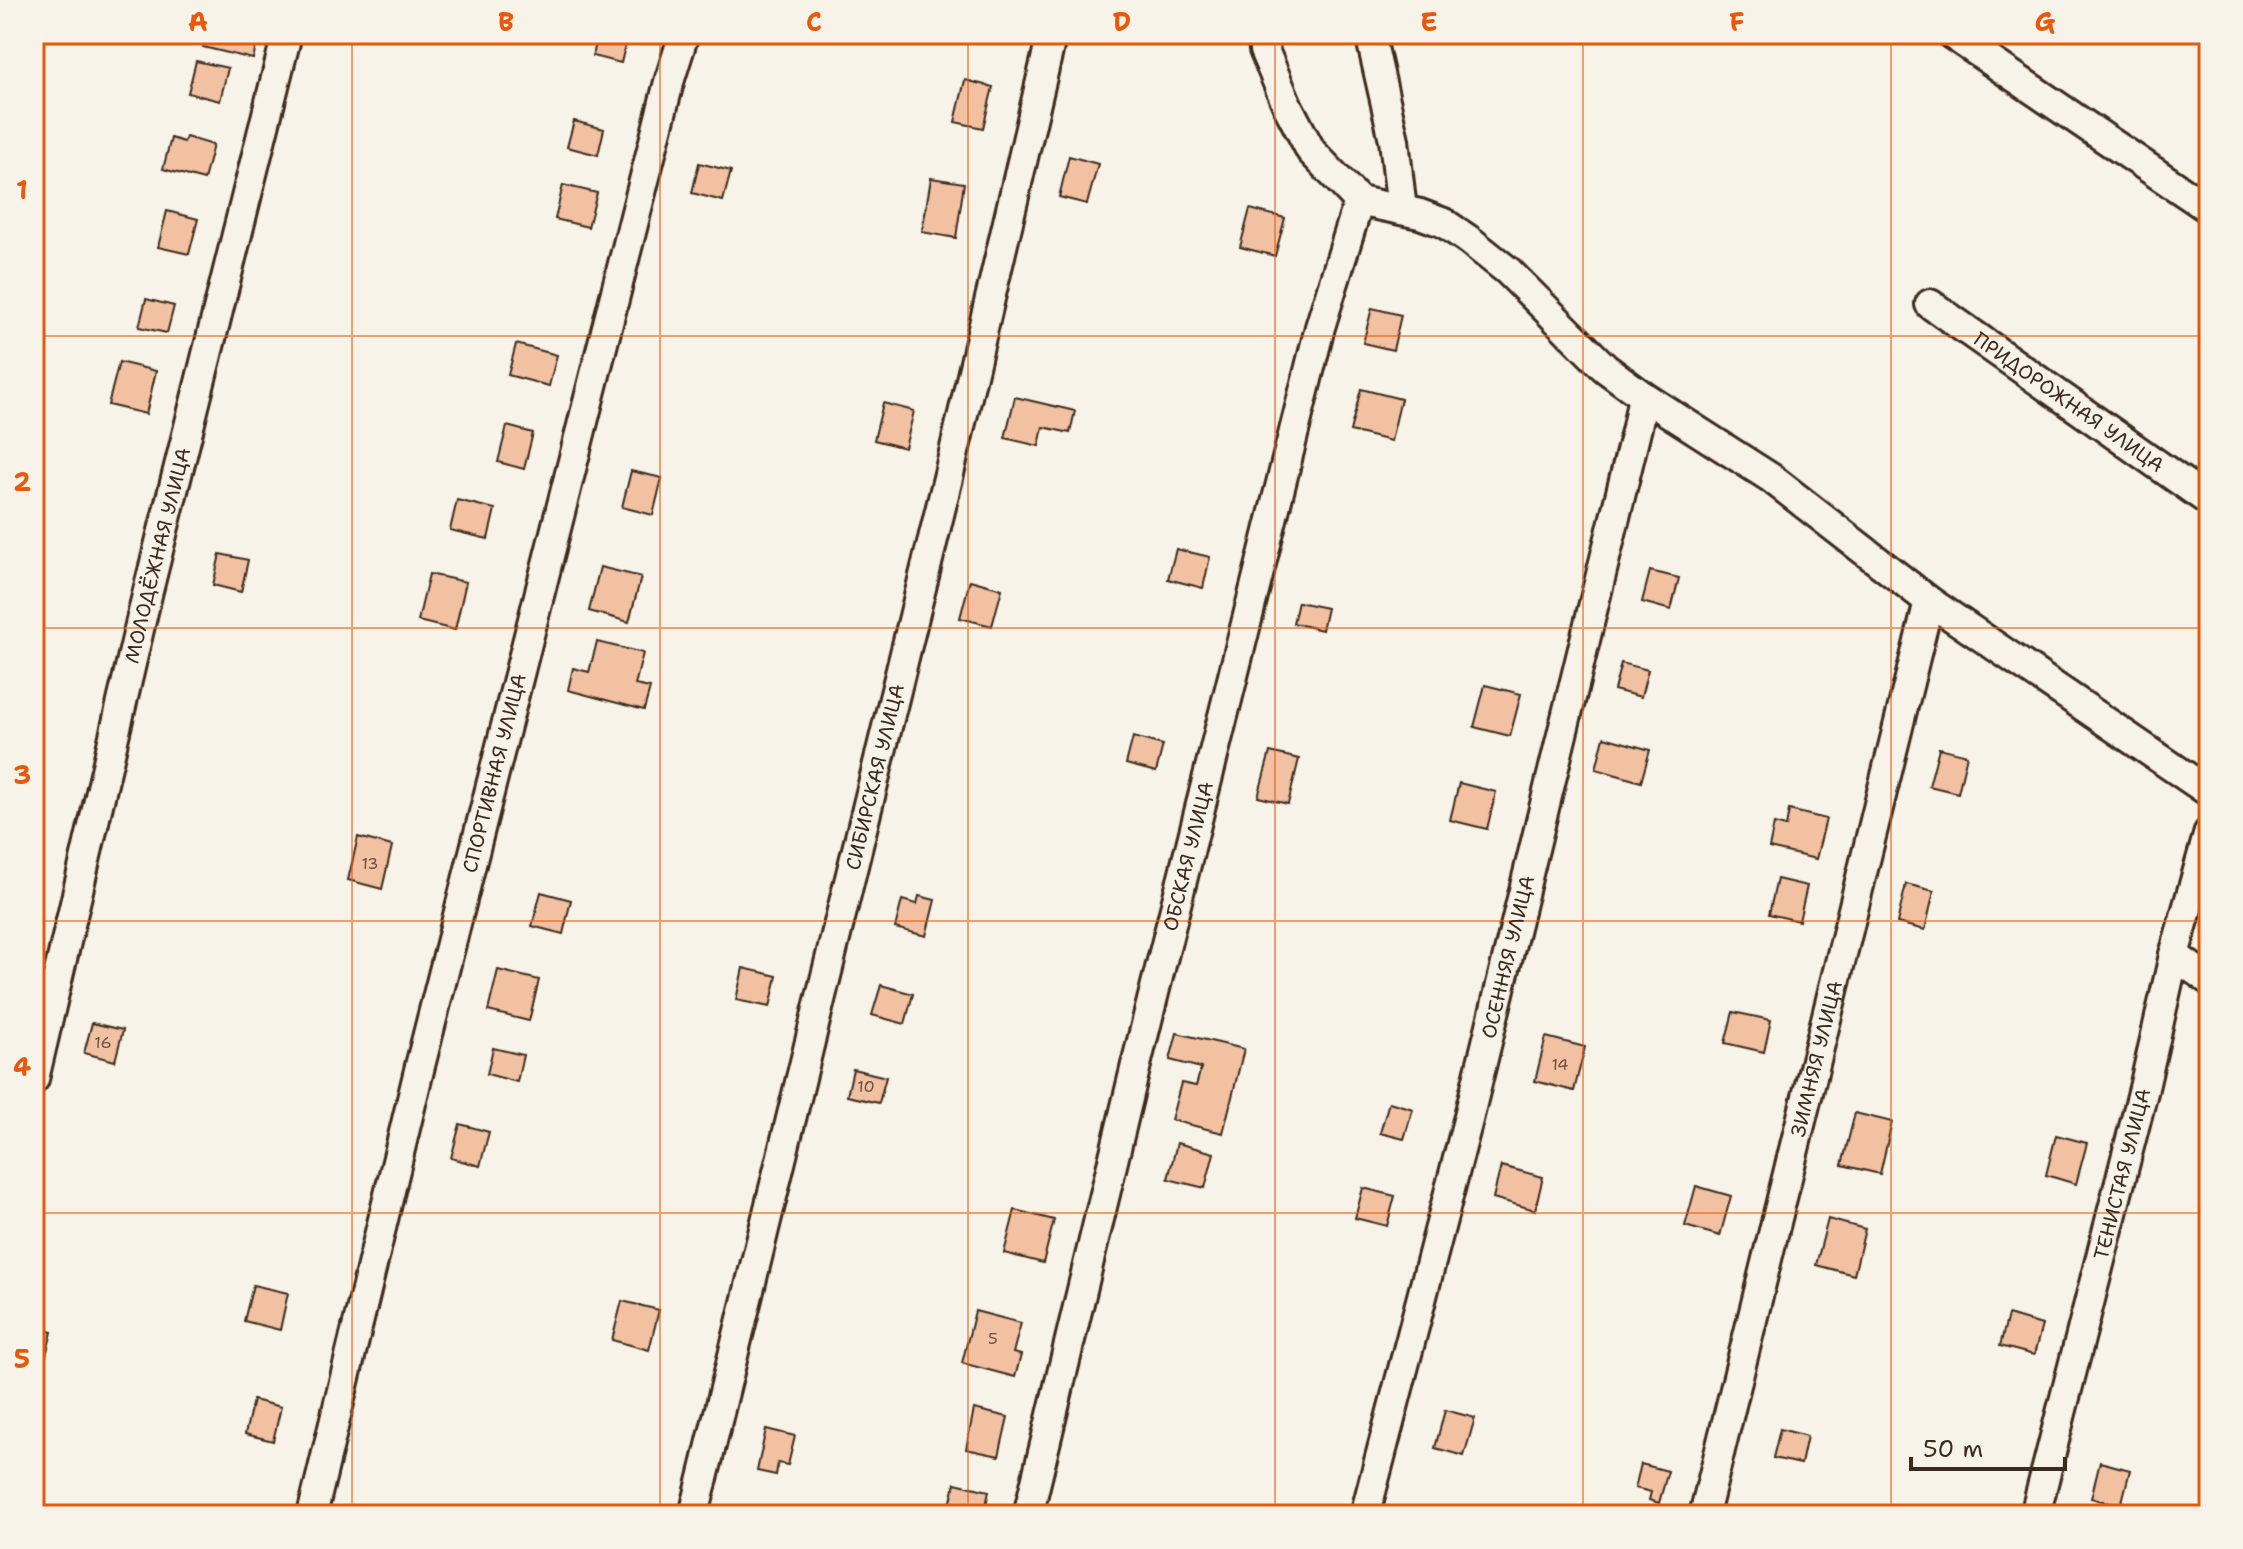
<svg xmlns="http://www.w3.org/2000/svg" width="2243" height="1549" viewBox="0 0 2243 1549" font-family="'Shantell Sans',sans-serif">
<rect width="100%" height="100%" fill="#f7f3e8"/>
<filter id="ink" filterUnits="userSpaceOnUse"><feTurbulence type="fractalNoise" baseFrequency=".0125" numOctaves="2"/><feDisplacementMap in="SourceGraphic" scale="16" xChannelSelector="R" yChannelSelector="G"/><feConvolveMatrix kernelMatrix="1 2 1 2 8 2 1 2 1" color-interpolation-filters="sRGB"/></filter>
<g filter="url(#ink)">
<g fill="#f2c1a2" stroke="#3b2a1e" stroke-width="2">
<path d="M206 34H259L253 59 203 47Z"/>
<path d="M598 34H628L621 63 593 56Z"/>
<path d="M196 61 228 68 220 101 188 93Z"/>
<path d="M965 80 993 87 983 128 955 122Z"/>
<path d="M574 121 604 129 598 155 567 147Z"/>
<path d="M186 137 213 145 204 180 163 169 171 138 184 142Z"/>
<path d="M1069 156 1098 164 1087 204 1059 197Z"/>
<path d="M699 163 731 171 723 201 692 193Z"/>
<path d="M931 178 964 183 956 238 922 232Z"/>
<path d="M563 185 597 193 588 227 555 219Z"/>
<path d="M1250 209 1285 218 1275 256 1240 247Z"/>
<path d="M167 211 198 219 189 254 158 247Z"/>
<path d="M146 299 174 306 167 333 139 327Z"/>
<path d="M1372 308 1401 315 1393 350 1363 343Z"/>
<path d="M516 344 557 355 549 386 508 375Z"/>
<path d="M119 362 156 371 146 414 108 405Z"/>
<path d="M1361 389 1401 399 1391 441 1350 431Z"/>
<path d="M1015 397 1075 411 1070 433 1043 427 1039 446 1005 438Z"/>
<path d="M883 403 914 411 905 448 874 440Z"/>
<path d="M507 426 533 433 524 469 498 462Z"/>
<path d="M631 471 662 478 653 515 622 507Z"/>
<path d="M457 500 495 509 488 539 450 530Z"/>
<path d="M1176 549 1210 557 1203 588 1168 579Z"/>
<path d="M220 554 248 560 241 592 213 585Z"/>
<path d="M600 567 641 577 629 622 589 611Z"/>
<path d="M1650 571 1679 578 1671 610 1642 602Z"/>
<path d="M429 574 466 582 455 630 418 621Z"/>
<path d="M970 580 1002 589 992 626 960 618Z"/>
<path d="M1298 602 1327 608 1322 630 1293 623Z"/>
<path d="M597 642 643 653 635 685 650 688 644 710 568 690 573 668 589 672Z"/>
<path d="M1621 663 1648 670 1641 697 1614 690Z"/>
<path d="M1485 685 1521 694 1510 736 1474 727Z"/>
<path d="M1133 737 1163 745 1156 772 1126 764Z"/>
<path d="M1604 737 1650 750 1641 782 1596 769Z"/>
<path d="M1939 748 1967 755 1958 793 1929 786Z"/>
<path d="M1270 752 1299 759 1288 804 1258 797Z"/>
<path d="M1459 783 1496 792 1487 829 1450 820Z"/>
<path d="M1789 810 1826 819 1816 859 1769 848 1774 824 1786 827Z"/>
<path d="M358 837 392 846 382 889 348 880Z"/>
<path d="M1777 879 1807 886 1799 921 1769 914Z"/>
<path d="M1906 884 1934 891 1925 930 1897 923Z"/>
<path d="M541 892 571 900 563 934 532 926Z"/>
<path d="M919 896 935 900 926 936 895 928 902 900 917 904Z"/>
<path d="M743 968 777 976 770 1007 736 1000Z"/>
<path d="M498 970 539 980 529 1021 488 1011Z"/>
<path d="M881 985 913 994 905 1024 872 1015Z"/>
<path d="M1733 1012 1771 1020 1764 1052 1725 1043Z"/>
<path d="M92 1023 123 1030 115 1061 84 1053Z"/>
<path d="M1177 1033 1244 1049 1223 1133 1171 1120 1181 1083 1196 1086 1201 1068 1170 1060Z"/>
<path d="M1546 1037 1585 1047 1574 1091 1535 1081Z"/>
<path d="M493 1048 523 1055 517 1082 487 1074Z"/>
<path d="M853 1069 886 1077 879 1103 847 1096Z"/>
<path d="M1389 1102 1413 1109 1404 1139 1380 1133Z"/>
<path d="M1855 1113 1892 1122 1880 1174 1842 1165Z"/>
<path d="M460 1124 489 1132 480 1166 451 1158Z"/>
<path d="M2056 1135 2087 1143 2076 1184 2046 1175Z"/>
<path d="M1177 1143 1214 1153 1205 1188 1168 1179Z"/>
<path d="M1501 1166 1543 1177 1535 1210 1493 1198Z"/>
<path d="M1696 1186 1731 1196 1720 1236 1685 1226Z"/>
<path d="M1363 1188 1395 1196 1387 1226 1355 1218Z"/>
<path d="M1015 1210 1054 1220 1043 1263 1004 1253Z"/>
<path d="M1828 1219 1865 1229 1854 1275 1816 1265Z"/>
<path d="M253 1285 288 1293 280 1330 244 1321Z"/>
<path d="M622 1301 659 1310 649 1350 612 1340Z"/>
<path d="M975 1311 1021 1323 1013 1353 1021 1355 1015 1377 962 1363Z"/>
<path d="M2008 1315 2042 1325 2034 1355 2000 1346Z"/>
<path d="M34 1327 52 1332 41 1375 34 1374Z"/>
<path d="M253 1400 281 1407 273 1441 245 1434Z"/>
<path d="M974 1409 1008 1417 999 1456 966 1449Z"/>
<path d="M1445 1410 1475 1418 1464 1456 1435 1448Z"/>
<path d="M766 1429 795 1436 788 1465 778 1463 776 1475 757 1471Z"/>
<path d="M1780 1429 1807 1436 1801 1464 1773 1458Z"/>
<path d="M2100 1462 2130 1470 2121 1506 2091 1498Z"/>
<path d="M1641 1464 1668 1471 1659 1503 1649 1500 1651 1492 1635 1488Z"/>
<path d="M955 1483 989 1491 984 1515H948Z"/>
</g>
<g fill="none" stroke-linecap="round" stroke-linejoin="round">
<g stroke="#3b2a1e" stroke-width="34">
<g id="minor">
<path d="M1262 34 1264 50 1288 107 1311 151 1359 201 1420 214 1444 223 1469 240 1508 271 1605 368 1643 396 1771 478 1929 601 2209 792"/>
<path d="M1370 34 1394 140 1402 210"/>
<path d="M1951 34 2209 209"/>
<path id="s1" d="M1930 304 2209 501"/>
<path d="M2174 955 2209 980"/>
<path id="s2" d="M34 1079 147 595 287 34"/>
<path id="s3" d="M312 1515 420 1066 669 82 684 34"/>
<path id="s4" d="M694 1515 948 478 1052 34"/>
<path id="s5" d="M1028 1515 1136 1065 1320 327 1359 201"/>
<path id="s6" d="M1365 1515 1468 1120 1637 427 1643 396"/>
<path id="s7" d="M1704 1515 1929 601"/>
<path id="s8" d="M2035 1515 2144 1088 2174 955 2209 832"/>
</g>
</g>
<use href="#minor" stroke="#f7f3e8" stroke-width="28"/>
</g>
</g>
<path fill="none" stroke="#e8590c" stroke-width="2" stroke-opacity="0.55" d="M352 34V1515M660 34V1515M968 34V1515M1275 34V1515M1583 34V1515M1891 34V1515M34 336H2209M34 628H2209M34 921H2209M34 1213H2209"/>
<g text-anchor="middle" stroke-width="8" stroke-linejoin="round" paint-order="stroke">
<g font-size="16" fill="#69503f">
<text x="370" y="869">13</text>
<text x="103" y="1048">16</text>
<text x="1560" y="1070">14</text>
<text x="866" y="1092">10</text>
<text x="993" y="1344">5</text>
</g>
<g font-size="20" fill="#3b2a1e" stroke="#f7f3e8">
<text dy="7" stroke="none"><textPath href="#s1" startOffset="170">ПРИДОРОЖНАЯ УЛИЦА</textPath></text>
<text dy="7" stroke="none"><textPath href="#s2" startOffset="538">МОЛОДЁЖНАЯ УЛИЦА</textPath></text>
<text dy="7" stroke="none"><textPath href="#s3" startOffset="764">СПОРТИВНАЯ УЛИЦА</textPath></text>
<text dy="7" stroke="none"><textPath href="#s4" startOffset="760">СИБИРСКАЯ УЛИЦА</textPath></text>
<text dy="7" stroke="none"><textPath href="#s5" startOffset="678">ОБСКАЯ УЛИЦА</textPath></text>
<text dy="7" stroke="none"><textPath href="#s6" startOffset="576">ОСЕННЯЯ УЛИЦА</textPath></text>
<text dy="7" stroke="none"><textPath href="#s7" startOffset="470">ЗИМНЯЯ УЛИЦА</textPath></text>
<text dy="7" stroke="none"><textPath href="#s8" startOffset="352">ТЕНИСТАЯ УЛИЦА</textPath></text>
</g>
</g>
<rect width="2243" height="1549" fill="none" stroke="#f7f3e8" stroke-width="88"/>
<path d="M1911 1457v12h154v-12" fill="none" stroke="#3b2a1e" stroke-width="4"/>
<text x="1923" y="1457" font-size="24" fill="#3b2a1e" stroke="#f7f3e8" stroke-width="6" paint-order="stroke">50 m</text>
<rect x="44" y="44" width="2155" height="1461" fill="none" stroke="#e8590c" stroke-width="3"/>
<g font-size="26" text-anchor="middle" font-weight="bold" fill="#e8590c">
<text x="198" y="31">A</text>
<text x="506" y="31">B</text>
<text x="814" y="31">C</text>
<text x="1122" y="31">D</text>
<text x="1429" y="31">E</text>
<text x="1737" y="31">F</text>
<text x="2045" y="31">G</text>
<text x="22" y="199">1</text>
<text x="22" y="491">2</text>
<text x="22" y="784">3</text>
<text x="22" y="1076">4</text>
<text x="22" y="1368">5</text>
</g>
</svg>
